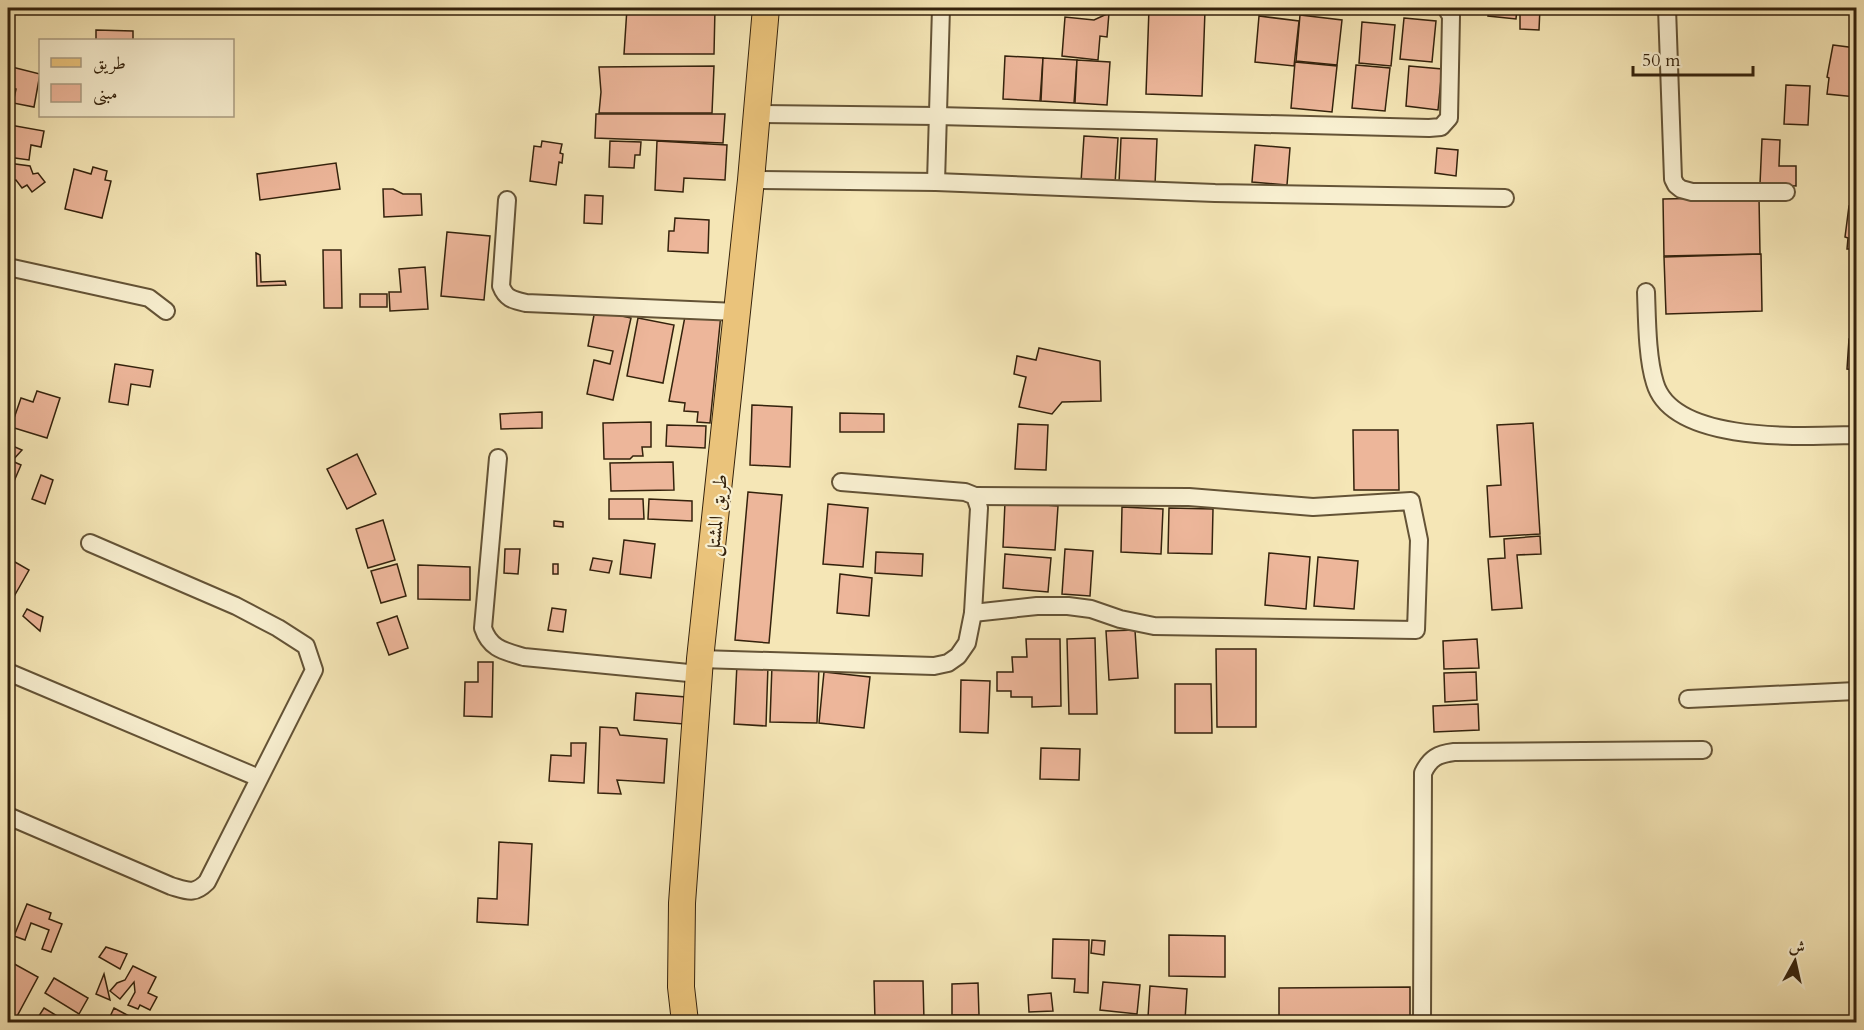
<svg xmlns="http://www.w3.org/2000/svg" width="1864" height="1030" viewBox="0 0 1864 1030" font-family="Cardo,Amiri,serif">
<rect width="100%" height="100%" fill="#f5e6b6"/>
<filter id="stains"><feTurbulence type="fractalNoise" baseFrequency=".00333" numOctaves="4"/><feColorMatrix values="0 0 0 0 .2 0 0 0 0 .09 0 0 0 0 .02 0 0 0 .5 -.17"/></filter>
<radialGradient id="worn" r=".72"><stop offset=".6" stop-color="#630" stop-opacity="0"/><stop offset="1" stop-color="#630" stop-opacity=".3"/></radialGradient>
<g fill="#edb69a" stroke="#34220c" stroke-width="1.5">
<path d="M627 8H715L714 54H624Z"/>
<path d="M1149 8 1205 10 1202 96 1146 94Z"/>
<path d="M1489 8H1517L1516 19 1488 16Z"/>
<path d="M1520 8H1540L1539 30 1520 29Z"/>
<path d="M1109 13 1107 37 1100 36 1098 60 1062 56 1065 17 1094 20Z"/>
<path d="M1300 15 1342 20 1337 65 1296 61Z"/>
<path d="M1259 16 1299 21 1294 66 1255 62Z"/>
<path d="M1404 18 1436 21 1432 62 1400 59Z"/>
<path d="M1362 22 1395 25 1391 66 1359 63Z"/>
<path d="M96 30 133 31V40H96Z"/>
<path d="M1833 45 1856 48V97L1827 94 1829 78 1827 77Z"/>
<path d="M1005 56 1043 58 1040 101 1003 99Z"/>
<path d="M1043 58 1077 60 1074 103 1041 101Z"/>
<path d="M1077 60 1110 62 1107 105 1075 103Z"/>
<path d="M1295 62 1337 66 1332 112 1291 108Z"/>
<path d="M1356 65 1390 68 1385 111 1352 108Z"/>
<path d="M8 66 40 74 34 107 13 103 16 89 8 87Z"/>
<path d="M714 66 712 113H599L601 92 599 67Z"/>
<path d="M1409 66 1442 69 1438 110 1406 106Z"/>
<path d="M1786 85 1810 86 1808 125 1784 124Z"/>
<path d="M596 114H725L723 143 595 138Z"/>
<path d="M10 125 44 131 41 147 31 145 29 160 8 157Z"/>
<path d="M1084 136 1118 138 1115 184 1081 182Z"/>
<path d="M1121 138 1157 139 1155 185 1119 183Z"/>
<path d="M1762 139 1780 140 1779 166H1796V186L1760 184Z"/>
<path d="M542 141 562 144 560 153 563 154 562 163 559 162 556 185 530 181 534 146 541 147Z"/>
<path d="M610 141 641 142 640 155H635L634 168 609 167Z"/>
<path d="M657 141 727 145 725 180 684 178 683 192 655 190Z"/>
<path d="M1255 145 1290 148 1287 185 1252 182Z"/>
<path d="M1437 148 1458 150 1456 176 1435 173Z"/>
<path d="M8 163 30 166 33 174 38 173 45 182 32 192 27 185 22 188 16 180 8 181Z"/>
<path d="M336 163 340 189 260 200 257 174Z"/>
<path d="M93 167 107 171 105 180 111 181 102 218 65 209 74 169 91 174Z"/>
<path d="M383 189H393L403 194H421L422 215 384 217Z"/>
<path d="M585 195 603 196 602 224 584 223Z"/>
<path d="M1759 197 1760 254 1664 256 1663 199Z"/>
<path d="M1849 206H1856V249H1847L1848 238 1845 237Z"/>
<path d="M675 218 709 220 708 253 668 251 669 231H674Z"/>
<path d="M447 232 490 236 484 300 441 296Z"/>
<path d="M323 250H341L342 308H324Z"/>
<path d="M256 253 260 255 261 282 285 281 286 285 257 286Z"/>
<path d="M1761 254 1762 311 1666 314 1664 257Z"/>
<path d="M425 267 428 309 390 311 389 292H401L399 269Z"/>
<rect x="360" y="294" width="27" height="13"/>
<path d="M595 310 631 318 613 400 587 394 594 360 610 364 613 351 588 346Z"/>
<path d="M686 311 721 314 710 423 697 422 698 412 684 411 685 403 669 401Z"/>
<path d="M638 318 674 325 663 383 627 376Z"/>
<path d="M1849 339H1856V370L1847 369Z"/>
<path d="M1039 348 1100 361 1101 401 1062 402 1052 414 1019 407 1026 377 1014 374 1017 356 1036 360Z"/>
<path d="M115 364 153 370 150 387 131 384 128 405 109 402Z"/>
<path d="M37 391 60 398 47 438 11 427 21 398 33 402Z"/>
<path d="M752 405 792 407 790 467 750 465Z"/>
<path d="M542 412V428L501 429 500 414Z"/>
<path d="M840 413 884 414V432H840Z"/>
<path d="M651 422V447H642L643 456H633L630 459H604L603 423Z"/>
<path d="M1533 423 1540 534 1490 537 1487 486 1501 485 1497 425Z"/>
<path d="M1018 424 1048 425 1046 470 1015 469Z"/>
<path d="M667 425 706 426 705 448 666 446Z"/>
<path d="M1353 430H1398L1399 490H1354Z"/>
<path d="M8 444 22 450 12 461 21 465 12 486 8 484Z"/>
<path d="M357 454 376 494 347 509 327 469Z"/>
<path d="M673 462 674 490 611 491 610 463Z"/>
<path d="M41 475 53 480 45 504 32 499Z"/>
<path d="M748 492 782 495 769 643 735 640Z"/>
<path d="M609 499H643L644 519H609Z"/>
<path d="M649 499 692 501V521L648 519Z"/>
<path d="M1005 502 1058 506 1055 550 1003 547Z"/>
<path d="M828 504 868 508 863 567 823 564Z"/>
<path d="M1122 507 1163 509 1161 554 1121 552Z"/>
<path d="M1169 508 1213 509 1212 554 1168 553Z"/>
<path d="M383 520 395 560 368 568 356 529Z"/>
<path d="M554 521 563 522V527L554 526Z"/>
<path d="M1540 536 1541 554 1517 555 1522 608 1492 610 1488 559 1505 558 1504 539Z"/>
<path d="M624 540 655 544 651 578 620 574Z"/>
<path d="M505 549H520L518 574 504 573Z"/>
<path d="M1065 549 1093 551 1090 596 1062 594Z"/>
<path d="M876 552 923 554 922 576 875 573Z"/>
<path d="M1269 553 1310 557 1306 609 1265 605Z"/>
<path d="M1005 554 1051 558 1048 592 1003 588Z"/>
<path d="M1318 557 1358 561 1354 609 1314 606Z"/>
<path d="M8 558 29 570 12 600 8 597Z"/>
<path d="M593 558 612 561 609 573 590 570Z"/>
<path d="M397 564 406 596 381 603 371 571Z"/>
<rect x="553" y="564" width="5" height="10"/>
<path d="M418 565 470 567V600L418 599Z"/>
<path d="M840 574 872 578 869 616 837 613Z"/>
<path d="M552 608 566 610 563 632 548 630Z"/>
<path d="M27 609 43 617 40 631 23 616Z"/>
<path d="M397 616 408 648 389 655 377 623Z"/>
<path d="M1135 630 1138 678 1109 680 1106 631Z"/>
<path d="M1095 638 1097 714H1069L1067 639Z"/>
<path d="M1026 639H1060L1061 706 1032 707V697H1011V691H997V672H1013L1012 657H1027Z"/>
<path d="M1477 639 1479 668 1444 669 1443 641Z"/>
<path d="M1216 649H1256V727H1217Z"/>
<path d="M478 662H493L492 717 464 716 465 682H478Z"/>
<path d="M737 664 768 665 766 726 734 724Z"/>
<path d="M772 665 819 666 817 723 770 722Z"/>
<path d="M824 672 870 677 864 728 819 723Z"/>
<path d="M1476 672 1477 700 1445 702 1444 673Z"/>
<path d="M961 680 990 681 988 733 960 732Z"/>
<path d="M1175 684H1211L1212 733H1175Z"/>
<path d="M636 693 686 697 684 724 634 720Z"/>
<path d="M1478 704 1479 730 1434 732 1433 706Z"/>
<path d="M600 727 617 728 620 735 667 739 664 783 617 780 621 794 598 793Z"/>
<path d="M571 743H586L584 783 549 781 551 755 571 756Z"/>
<path d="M1041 748 1080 749 1079 780 1040 779Z"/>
<path d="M499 842 532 844 528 925 477 922 478 898 497 899Z"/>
<path d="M27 904 51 913 49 919 62 924 51 952 42 949 49 930 31 923 25 940 14 936Z"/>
<path d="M1169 935 1225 936V977L1169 976Z"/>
<path d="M1053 939 1089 940 1088 993 1074 992 1075 979 1052 978Z"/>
<path d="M1092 940 1105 941 1104 955 1091 953Z"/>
<path d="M106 947 127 954 120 969 99 957Z"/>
<path d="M9 961 38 977 15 1020 8 1015Z"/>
<path d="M133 966 156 977 148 993 157 997 150 1010 140 1005 138 1009 128 1005 135 992 134 982 120 999 110 991 117 983 125 980Z"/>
<path d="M104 974 110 1000 96 994Z"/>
<path d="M54 978 88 998 79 1014 45 993Z"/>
<path d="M874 981H923L924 1020 875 1021Z"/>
<path d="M1103 982 1140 985 1137 1014 1100 1010Z"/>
<path d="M978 983 979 1015H952V984Z"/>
<path d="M1150 986 1187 989 1185 1020 1148 1017Z"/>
<path d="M1410 987V1022H1279V988Z"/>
<path d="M1051 993 1053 1011 1029 1012 1028 995Z"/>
<path d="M44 1008 67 1022H35Z"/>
<path d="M114 1008 131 1017 129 1020 134 1022H104L105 1020 108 1021Z"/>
<rect x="1066" y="1017" width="18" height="5"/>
</g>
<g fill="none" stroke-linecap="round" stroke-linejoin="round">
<g stroke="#645336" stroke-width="20">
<g id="street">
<path d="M1667 8 1673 179 1676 185 1681 189 1692 192H1786"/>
<path d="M756 114 937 116 1429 128 1441 127 1449 118 1451 16 1446 8"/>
<path d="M751 180 936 182 1215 193 1505 198"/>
<path d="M936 182 941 8"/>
<path d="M507 200 501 286C506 299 513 300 526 303L737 312"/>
<path d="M8 267 149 298 166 311"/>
<path d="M1646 292C1647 318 1647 358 1655 383 1673 445 1807 436 1856 435"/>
<path d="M498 458 483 628C490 649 504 651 524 657L699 674"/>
<path d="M973 613 1037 606H1068L1091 609 1120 619 1154 626 1416 630 1419 540 1411 501 1313 507 1189 497 975 496"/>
<path d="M700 659 934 666 948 663 958 656 967 643 973 613 979 508 975 496 965 492 841 482"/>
<path d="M8 672 259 778"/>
<path d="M1688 699 1856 691"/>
<path d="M8 816 171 886C188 891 194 895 207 882L314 670 306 646 278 628 236 606 90 543"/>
<path d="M1422 1022 1423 773C1430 758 1438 754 1454 752L1703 750"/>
</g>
</g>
<g stroke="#34220c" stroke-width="28">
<path id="primary" d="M685 1022 681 987 682 903 700 659 751 180 766 8"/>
</g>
<use href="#street" stroke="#f8efd0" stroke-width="16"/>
<use href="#primary" stroke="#eac37b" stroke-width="26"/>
</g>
<g text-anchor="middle" stroke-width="4.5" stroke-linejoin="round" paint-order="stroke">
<g font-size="20" fill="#34220c" stroke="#f8efd0">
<text transform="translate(716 515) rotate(-84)" y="7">طريق المشتل</text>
</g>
</g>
<rect width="1864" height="1030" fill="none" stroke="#f5e6b6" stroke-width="30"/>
<rect x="9" y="9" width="1846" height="1012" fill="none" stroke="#34220c" stroke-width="3"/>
<rect x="15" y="15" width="1834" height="1000" fill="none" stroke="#34220c" stroke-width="1.5"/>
<rect x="39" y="39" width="195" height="78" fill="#f8efd0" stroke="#aa9d82" stroke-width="1.5"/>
<rect x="51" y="58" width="30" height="9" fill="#eac37b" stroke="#aa9d82" stroke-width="1.5"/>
<text x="93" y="69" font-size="18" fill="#34220c">طريق</text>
<rect x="51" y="84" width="30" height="18" fill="#edb69a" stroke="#aa9d82" stroke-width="1.5"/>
<text x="93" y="99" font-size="18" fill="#34220c">مبنى</text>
<g transform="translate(1795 961) rotate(8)" stroke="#f8efd0" stroke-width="4.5" paint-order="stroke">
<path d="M0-4.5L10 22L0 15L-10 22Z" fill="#34220c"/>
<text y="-9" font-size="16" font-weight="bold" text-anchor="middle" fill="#34220c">ش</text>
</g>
<path d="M1633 66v9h120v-9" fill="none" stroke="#34220c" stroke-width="3"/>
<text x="1642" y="66" font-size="18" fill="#34220c" stroke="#f8efd0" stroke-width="4.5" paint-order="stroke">50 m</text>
<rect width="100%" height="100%" filter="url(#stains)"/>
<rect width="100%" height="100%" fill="url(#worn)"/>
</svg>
